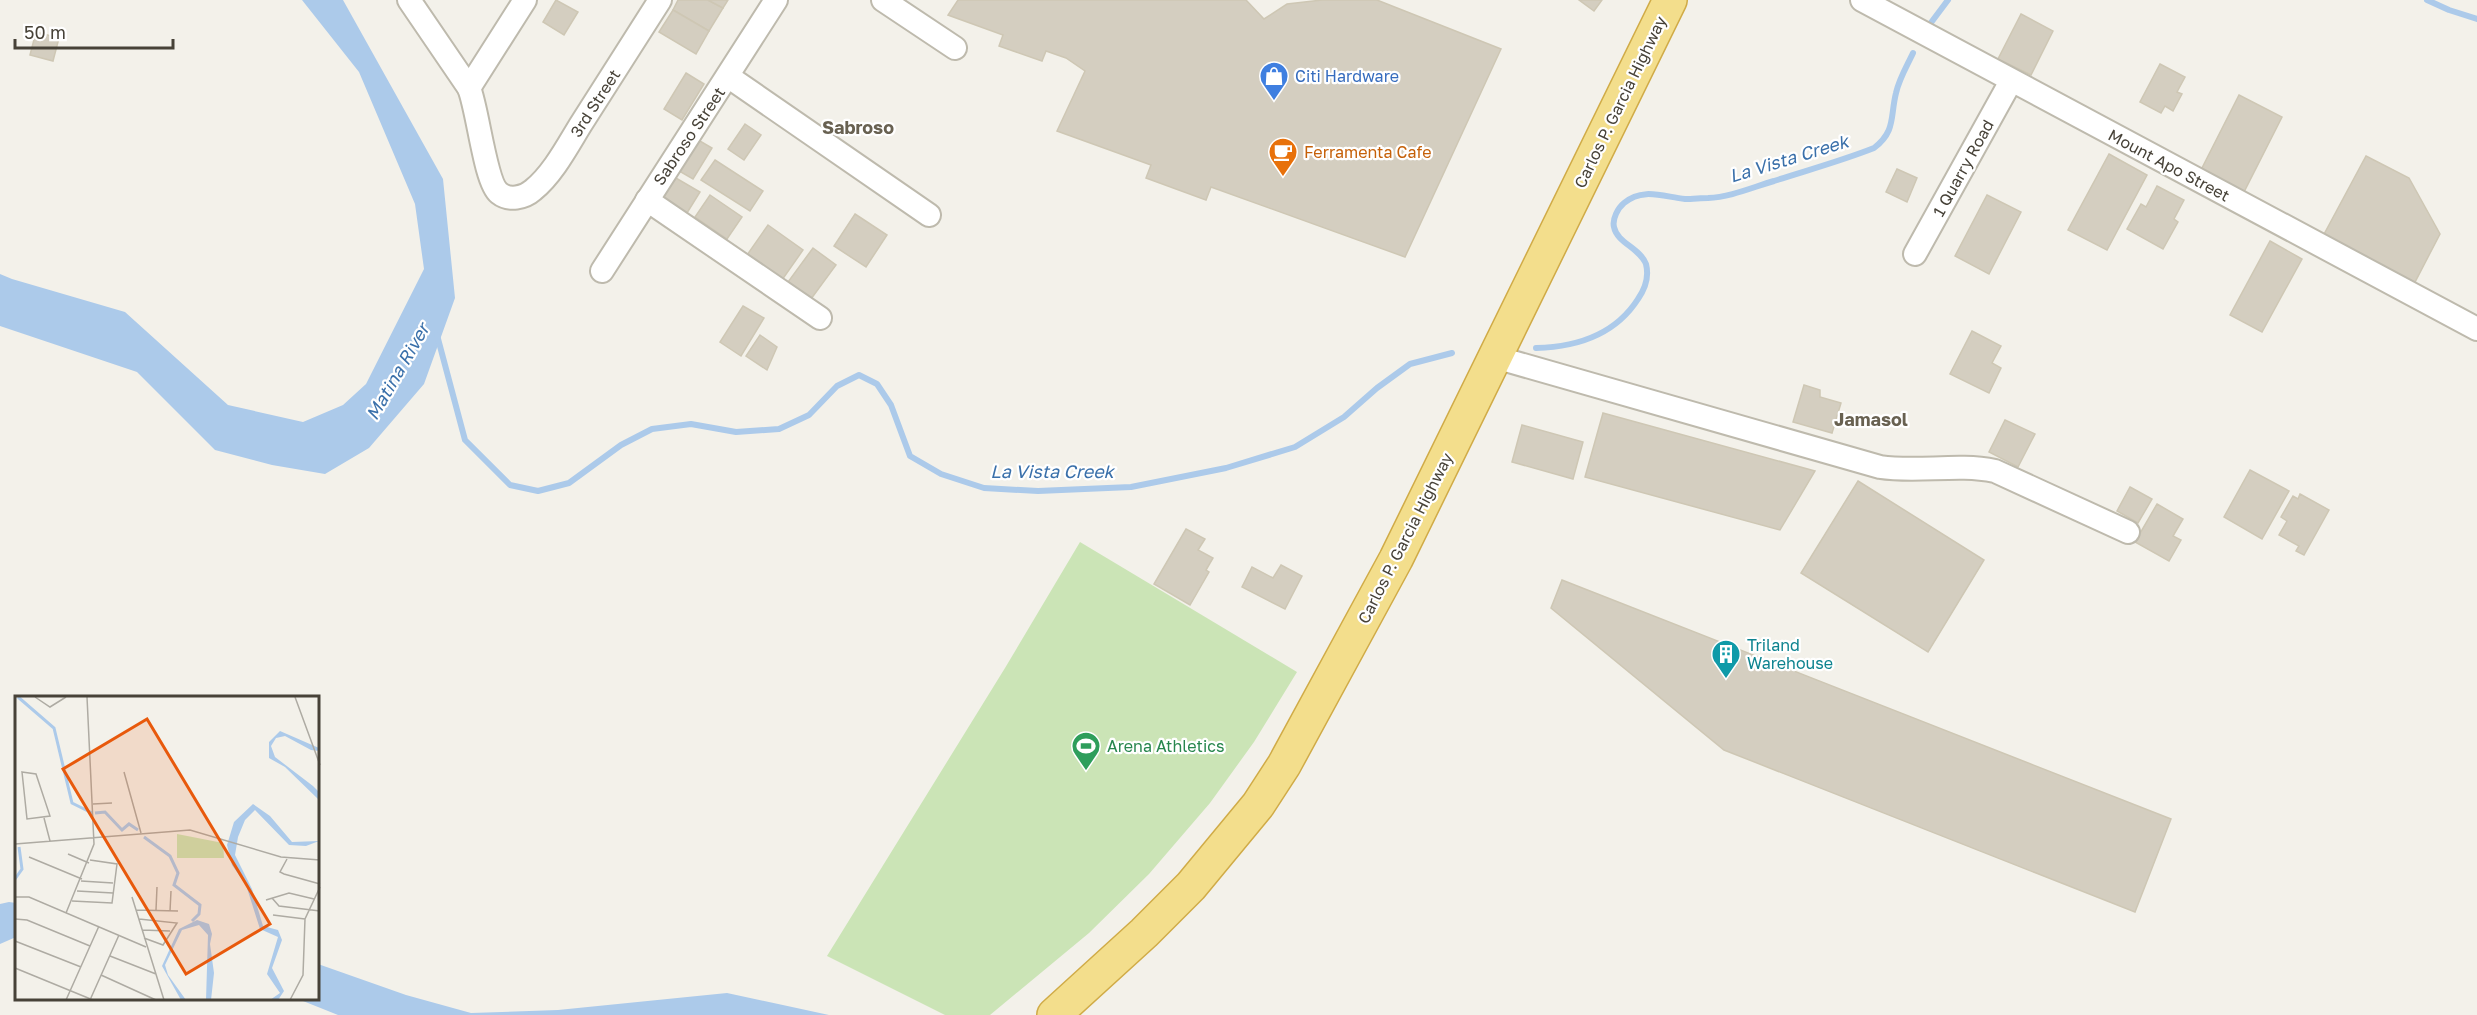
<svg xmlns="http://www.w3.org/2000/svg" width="2477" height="1015" viewBox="0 0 2477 1015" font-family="'Golos Text',sans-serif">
<rect width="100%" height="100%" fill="#f3f1ea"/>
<path fill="#cbe4b6" d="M1080 542 1297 672 1254 742 1210 803 1149 874 1089 933 990 1015H945L827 956 1005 668Z"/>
<g fill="#accaea">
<path d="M302 0H343L443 179 455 298 424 384 369 448 325 474 272 465 215 450 137 372 0 326V274L12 279 125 312 228 405 303 422 343 405 366 384 424 269 415 204 359 72Z"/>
<path d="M9 902 16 903V937L0 944V904Z"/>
<path d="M318 964 406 995 471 1013 558 1010 727 993 829 1015H338L298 999 318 998Z"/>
</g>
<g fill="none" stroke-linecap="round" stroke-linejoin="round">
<g stroke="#accaea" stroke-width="6">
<path d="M2427 0 2449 10 2477 19"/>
<path d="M1930 24 1948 0"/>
<path d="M437 335 465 440 510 485 538 491 569 483 621 445 652 429 691 424 736 432 779 429 809 415 837 386 859 375 877 384 891 405 910 456 941 474 984 488 1038 491 1131 487 1226 468 1295 447 1344 417 1377 388 1410 364 1452 353"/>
<path d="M1536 348C1577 347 1615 335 1638 299 1645 289 1649 276 1646 264 1640 248 1617 243 1614 227 1612 219 1618 208 1624 203 1643 187 1664 197 1685 199 1693 199 1701 198 1708 198 1731 197 1753 187 1774 181 1808 170 1841 161 1874 148 1896 131 1890 117 1896 93 1899 79 1907 66 1913 53"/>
</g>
</g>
<g fill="#d4cec0" stroke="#cec7b4" stroke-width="1.5">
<path d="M556 0 578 12 564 35 543 22Z"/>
<path d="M678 0H708L723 8 709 31 673 10Z"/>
<path d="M708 0H728L723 8Z"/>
<path d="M958 0H1246L1264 19 1287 4 1322 0H1377L1501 49 1405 257 1211 187 1206 200 1146 178 1151 165 1057 131 1085 71 1066 58 1046 51 1042 61 999 46 1003 35 948 15Z"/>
<path d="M1579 0H1602L1594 11Z"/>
<path d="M673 10 709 31 696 54 659 32Z"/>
<path d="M2021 14 2053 31 2031 75 1998 59Z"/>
<path d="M36 32 59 38 53 61 30 55Z"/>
<path d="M2160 64 2185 77 2177 92 2182 94 2173 111 2165 106 2161 113 2140 102Z"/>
<path d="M686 73 704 84 682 120 664 109Z"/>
<path d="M2239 95 2282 117 2243 194 2200 172Z"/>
<path d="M745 124 761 135 744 160 728 149Z"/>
<path d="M693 137 712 148 693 179 674 168Z"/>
<path d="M2109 154 2147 175 2107 250 2068 230Z"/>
<path d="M2366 156 2409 178 2440 234 2413 286 2322 238Z"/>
<path d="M715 160 763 191 750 211 701 180Z"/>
<path d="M1897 169 1917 178 1907 202 1886 192Z"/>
<path d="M669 174 700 192 687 213 657 195Z"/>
<path d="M2157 186 2184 200 2174 219 2178 222 2163 249 2127 229 2141 204 2146 207Z"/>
<path d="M710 195 742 217 727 239 695 217Z"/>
<path d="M1987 195 2021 212 1989 274 1955 256Z"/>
<path d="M855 214 887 235 866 267 834 246Z"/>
<path d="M768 225 803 250 782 280 747 255Z"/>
<path d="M2270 241 2302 259 2262 332 2230 315Z"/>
<path d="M813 248 836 265 811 299 788 282Z"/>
<path d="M743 306 764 318 741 356 720 342Z"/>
<path d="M1972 331 2001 346 1992 363 2001 368 1989 393 1950 374Z"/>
<path d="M760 335 777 347 767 370 746 356Z"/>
<path d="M1804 385 1820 390V397L1841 403 1832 433 1793 422Z"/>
<path d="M1603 413 1815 471 1780 530 1585 477Z"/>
<path d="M2005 420 2035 434 2018 467 1989 452Z"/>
<path d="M1522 425 1583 442 1573 479 1512 462Z"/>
<path d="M2250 470 2289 491 2262 539 2224 517Z"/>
<path d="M1858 481 1984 560 1928 652 1801 573Z"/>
<path d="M2130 487 2152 499 2138 523 2117 511Z"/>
<path d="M2300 494 2329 510 2304 555 2296 551 2299 546 2279 535 2287 521 2281 517 2293 496 2298 499Z"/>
<path d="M2157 504 2183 519 2173 536 2181 540 2169 561 2135 542Z"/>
<path d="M1186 529 1205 539 1198 550 1213 558 1206 570 1209 572 1190 605 1154 584Z"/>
<path d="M1281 565 1302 576 1285 609 1242 587 1252 567 1273 578Z"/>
<path d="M1562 580 2171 819 2135 912 1724 750 1551 608Z"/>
</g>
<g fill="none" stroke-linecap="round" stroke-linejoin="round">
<g stroke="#bebaad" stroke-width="26">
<g id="minor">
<path d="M409 0 469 88C478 110 485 182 499 193 509 201 524 198 533 190 553 174 568 145 581 124 608 82 634 41 660 0"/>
<path d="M883 0 955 48"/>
<path d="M1862 0 2477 329"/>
<path d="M729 77 929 215"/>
<path d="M469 88 525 0"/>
<path d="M647 200 820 318"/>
<path d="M1915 254 2011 81"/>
<path d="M602 271 776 0"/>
<path d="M1495 357 1880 467C1919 473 1956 463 1995 471L2128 532"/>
</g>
</g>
<g stroke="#d0ab47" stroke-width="36">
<path id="trunk" d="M1054 1015 1144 933 1191 886 1258 805 1284 765 1396 559 1670 0"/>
</g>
<use href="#minor" stroke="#fff" stroke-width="22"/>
<use href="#trunk" stroke="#f3de8c" stroke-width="33"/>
</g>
<defs>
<g id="shop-pin" transform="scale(1.5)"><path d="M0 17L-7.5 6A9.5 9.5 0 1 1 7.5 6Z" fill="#3f7fe0" stroke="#fff"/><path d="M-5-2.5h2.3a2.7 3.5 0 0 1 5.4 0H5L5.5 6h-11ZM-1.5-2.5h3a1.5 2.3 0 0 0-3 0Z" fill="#fff"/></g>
<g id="cafe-pin" transform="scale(1.5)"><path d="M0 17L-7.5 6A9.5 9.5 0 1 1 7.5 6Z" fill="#e8710a" stroke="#fff"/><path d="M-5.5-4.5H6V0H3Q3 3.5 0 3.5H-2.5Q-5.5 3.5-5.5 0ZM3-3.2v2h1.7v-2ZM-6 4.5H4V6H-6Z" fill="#fff"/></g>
<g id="building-pin" transform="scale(1.5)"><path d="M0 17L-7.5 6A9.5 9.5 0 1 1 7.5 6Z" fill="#0f9aa8" stroke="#fff"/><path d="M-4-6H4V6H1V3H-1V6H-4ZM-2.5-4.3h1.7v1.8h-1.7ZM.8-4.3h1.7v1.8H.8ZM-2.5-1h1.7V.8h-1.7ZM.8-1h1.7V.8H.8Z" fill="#fff"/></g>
<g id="stadium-pin" transform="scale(1.5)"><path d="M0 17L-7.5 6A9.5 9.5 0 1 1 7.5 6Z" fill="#2e9e5b" stroke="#fff"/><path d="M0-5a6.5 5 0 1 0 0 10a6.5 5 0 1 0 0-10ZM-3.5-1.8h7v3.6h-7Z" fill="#fff"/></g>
</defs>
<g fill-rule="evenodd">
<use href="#shop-pin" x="1274" y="76"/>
<use href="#cafe-pin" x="1283" y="152"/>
<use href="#building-pin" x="1726" y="654"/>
<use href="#stadium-pin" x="1086" y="746"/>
</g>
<g text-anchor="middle" stroke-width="4.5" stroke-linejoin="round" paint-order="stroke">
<g font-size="16" fill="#366cbe" stroke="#fff" text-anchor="start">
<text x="1295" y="82">Citi Hardware</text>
</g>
<g font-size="16" fill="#474238" stroke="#fff">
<text transform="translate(1620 102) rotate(-64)" y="6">Carlos P. Garcia Highway</text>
<text transform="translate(595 103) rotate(-57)" y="6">3rd Street</text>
<text transform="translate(689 136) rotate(-56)" y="6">Sabroso Street</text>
<text transform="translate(2169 165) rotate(28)" y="6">Mount Apo Street</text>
<text transform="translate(1963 168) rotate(-61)" y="6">1 Quarry Road</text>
<text transform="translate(1405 538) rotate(-63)" y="6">Carlos P. Garcia Highway</text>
</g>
<g font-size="16" fill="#c56008" stroke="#fff" text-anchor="start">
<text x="1304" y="158">Ferramenta Cafe</text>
</g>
<g font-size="16" fill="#0d838f" stroke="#fff" text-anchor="start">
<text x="1747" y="651">Triland<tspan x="1747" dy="18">Warehouse</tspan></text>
</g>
<g font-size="16" fill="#27864d" stroke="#fff" text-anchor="start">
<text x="1107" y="752">Arena Athletics</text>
</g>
<g font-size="18" font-weight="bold" fill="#686151" stroke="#fff">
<text x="858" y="134">Sabroso</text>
<text x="1871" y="426">Jamasol</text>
</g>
<g font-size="18" font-style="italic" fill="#3a70aa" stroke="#fff">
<text transform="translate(1789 159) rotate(-17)" y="6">La Vista Creek</text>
<text transform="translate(398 372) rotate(-60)" y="6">Matina River</text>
<text x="1052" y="478">La Vista Creek</text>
</g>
</g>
<g transform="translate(15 696)">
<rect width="304" height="304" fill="#f3f1ea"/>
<path d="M162 138 208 147 209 162H162Z" fill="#cbe4b6"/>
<path d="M265 35 304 52V55L296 54 270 40 261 42 256 50 260 61 298 90 304 96V104L270 71 254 62V46ZM238 108 255 120 277 146 304 145 291 150 274 149 240 114 230 124 223 141 220 159 237 193 248 230 263 234 267 244 257 272 269 295 263 304H255L265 297 252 278 263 241 245 233 231 189 217 169 212 149 219 126ZM182 224 194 228 197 238 195 248 199 277 196 304H191L193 239 184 229 167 234 150 269 153 279 171 304H166L147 270 164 233Z" fill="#accaea"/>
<path fill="none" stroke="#accaea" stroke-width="3" d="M3 1 39 32 57 107 77 117M80 117 90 116 107 134 114 128 123 134M129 141 155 160 163 177 159 189 185 209 184 218 177 225M0 183 7 173 4 151"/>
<path fill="none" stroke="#aeaba3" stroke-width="1.5" d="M20 1 35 11 51 1M280 1 305 69M7 76 21 78 35 120 12 123ZM109 76 126 137M78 108 97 107M29 122 35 145M0 148 175 134 266 161 305 164M53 158 74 167M14 161 67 183M272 163 265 176 269 178 305 188M66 185 98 187M62 195 98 197M0 201H14L131 251M117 201 149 304M257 202 264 210 305 215M251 204 274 197 299 203M57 205 97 207 102 168 75 164M121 214 163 215M141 214 142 191M155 215 156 195M51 217 79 148 72 1M258 219 290 223M0 223 12 224 75 250M124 223 162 227 148 249 129 242M127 234 155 235M0 245 66 271M95 260 141 278M0 272 78 304M86 279 141 304M51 304 84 230M75 304 104 239M275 304 288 279 290 223 305 191"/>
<path fill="#e8590c" fill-opacity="0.15" stroke="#e8590c" stroke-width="3" d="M132 23 255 228 171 278 48 73Z"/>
<rect width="304" height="304" fill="none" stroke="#474238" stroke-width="3"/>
</g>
<path d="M15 39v9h158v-9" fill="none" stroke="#474238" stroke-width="3"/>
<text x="24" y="39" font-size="18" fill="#474238" stroke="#ffffff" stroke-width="4.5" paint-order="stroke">50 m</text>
</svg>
